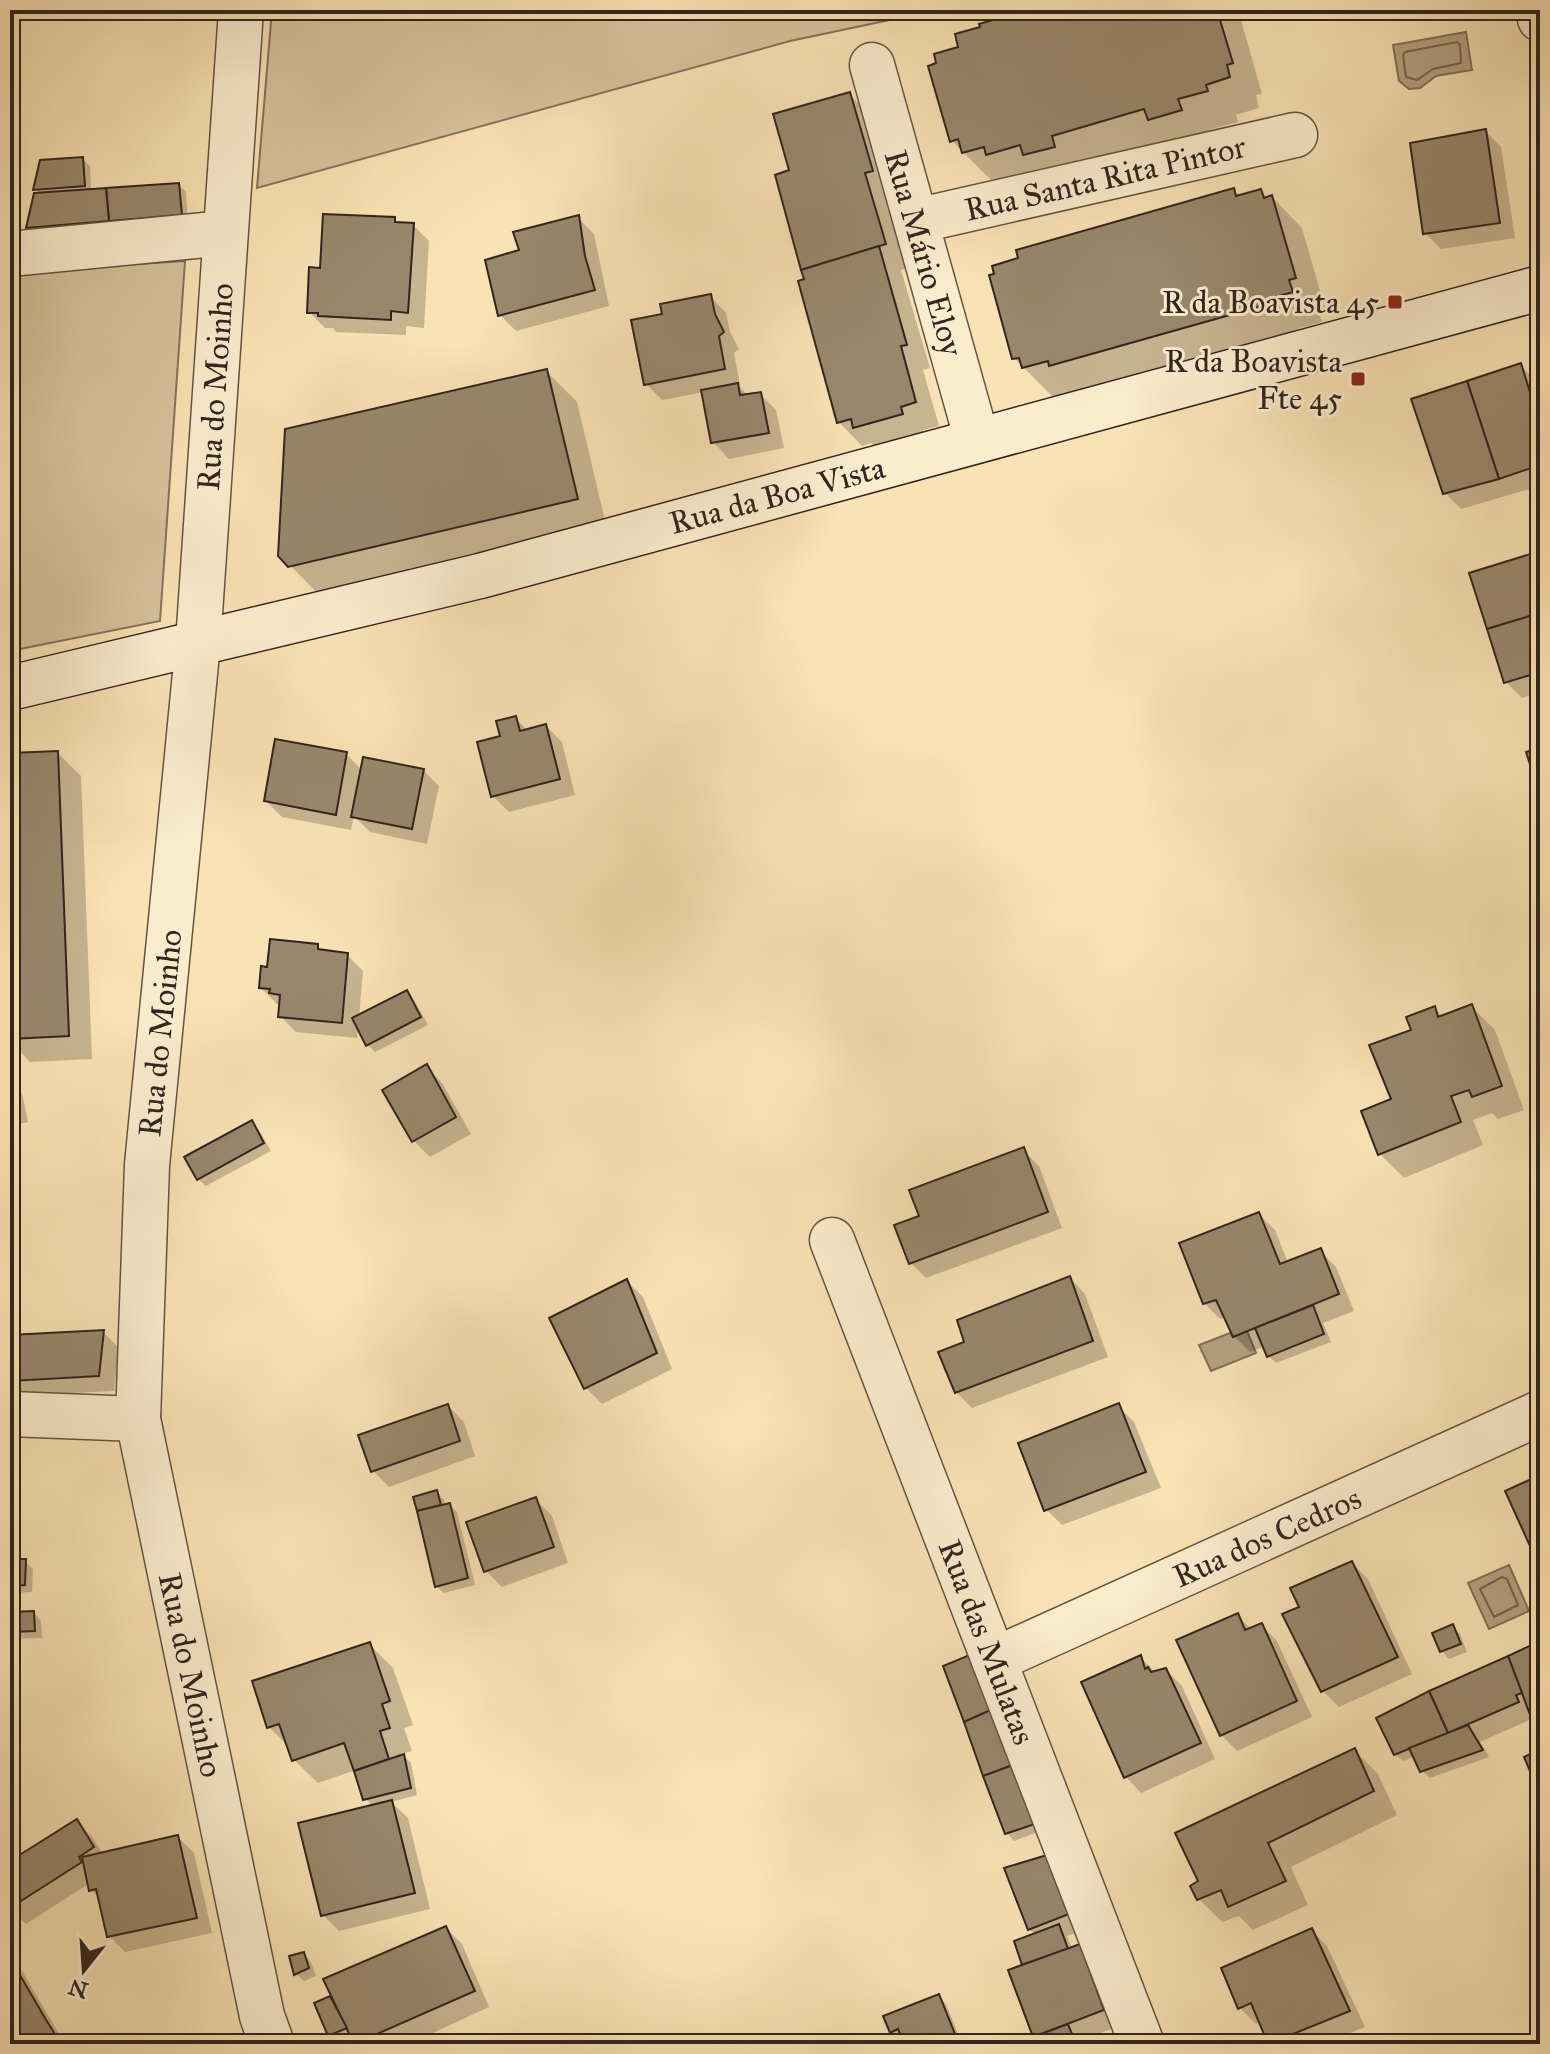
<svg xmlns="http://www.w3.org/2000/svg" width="1550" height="2054" viewBox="0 0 1550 2054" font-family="'IM FELL Great Primer',serif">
<rect width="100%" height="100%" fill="#f9e2b4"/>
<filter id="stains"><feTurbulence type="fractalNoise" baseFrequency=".0025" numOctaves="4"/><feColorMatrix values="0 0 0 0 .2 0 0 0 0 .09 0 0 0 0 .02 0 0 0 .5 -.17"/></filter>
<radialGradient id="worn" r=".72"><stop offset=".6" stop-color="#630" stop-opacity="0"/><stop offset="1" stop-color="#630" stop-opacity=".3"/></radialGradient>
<g fill="#d7c29b" stroke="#84735d" stroke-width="2">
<path d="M272 10H937L790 41 257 188Z"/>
<path d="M185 261 160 621 10 651V272Z"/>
</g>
<g fill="#b5a181" stroke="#816f5a" stroke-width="2">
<path d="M1466 32 1472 70 1436 76 1420 88 1409 89 1399 81 1393 45Z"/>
<path d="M1247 1331 1256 1353 1211 1371 1199 1345 1230 1333 1233 1337Z"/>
<path d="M1509 1565 1529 1611 1489 1629 1468 1583Z"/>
</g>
<g fill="#0003">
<path d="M163 10H191L216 13V17Z"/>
<path d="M1035 10H1231L1241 20 1262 94 1256 95 1259 108 1236 115 1238 122 1208 130 1211 140 1180 149 1171 140 1081 167 994 183 952 141 960 48Z"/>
<path d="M849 94 873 118 909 268 901 270 930 368 923 370 939 426 923 430 925 438 879 451 871 443 862 446 839 422 807 281 792 172Z"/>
<path d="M1485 131 1501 147 1515 238 1441 249 1425 233Z"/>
<path d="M82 159 90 166 91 191 179 185 186 192 188 222 35 234 28 227 40 194 35 189Z"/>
<path d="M1233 190 1240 197 1261 191 1268 199 1272 197 1302 228 1325 308 1318 310 1322 322 1297 329 1298 334 1081 395 1077 391 1054 398 1014 358Z"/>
<path d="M578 218 594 234 609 306 516 331 500 315 521 252Z"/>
<path d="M394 219 400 224 413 225 429 241 424 328 406 326V335L336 332 333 328H325L309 312 322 270Z"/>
<path d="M710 296 726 313 730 332 739 349 734 353 740 385H738L748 396 760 394 776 410 784 448 729 459 713 442 704 392 662 400 646 384 664 316Z"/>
<path d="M1521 366 1537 382 1540 392V486L1461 509 1445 493Z"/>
<path d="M546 371 577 402 607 529 321 597 280 555Z"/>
<path d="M1540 553V692L1522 698 1506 682Z"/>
<path d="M515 718 528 731 546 726 562 742 575 795 509 812 493 796 503 737Z"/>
<path d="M58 753 81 776 92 1059 30 1062 10 1041V755Z"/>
<path d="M346 754 362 770H423L439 786 427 844 370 832 354 816 351 830 282 817 266 801Z"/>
<path d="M1540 923V946L1533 926Z"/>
<path d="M317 946 323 952 347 955 363 971 359 1017 407 992 414 1000 428 1025 375 1052 368 1045 358 1026 357 1038 296 1032 280 1016 281 1004H277L261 988 269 969Z"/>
<path d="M1471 1006 1495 1030 1524 1110 1498 1119 1492 1113 1473 1120 1483 1145 1404 1178 1380 1154 1413 1031 1434 1008 1443 1017Z"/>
<path d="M426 1067 442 1083 471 1134 430 1157 414 1141Z"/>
<path d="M10 1081 22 1093 28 1122 10 1126Z"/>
<path d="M251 1123 259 1130 271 1151 206 1186 198 1179Z"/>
<path d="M1023 1150 1039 1166 1062 1228 926 1278 910 1262 921 1217Z"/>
<path d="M1259 1214 1275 1230 1288 1263 1320 1251 1336 1267 1354 1311 1323 1323 1331 1342 1276 1363 1269 1356 1265 1346 1250 1352 1234 1336 1226 1317 1220 1319 1204 1303Z"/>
<path d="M1070 1278 1085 1294 1108 1357 972 1408 956 1392 967 1343Z"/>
<path d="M627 1281 643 1297 672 1369 602 1404 586 1388Z"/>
<path d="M103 1332 119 1348 114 1391 10 1396V1336Z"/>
<path d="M448 1406 464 1422 475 1456 389 1487 373 1471Z"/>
<path d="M1118 1406 1134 1422 1161 1488 1062 1525 1046 1509Z"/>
<path d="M436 1492 444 1500 445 1506 449 1505 457 1512 475 1585 444 1593 436 1586 415 1498Z"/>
<path d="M536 1500 552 1516 568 1563 502 1587 486 1571Z"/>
<path d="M10 1561H25L33 1569 32 1592 10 1593Z"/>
<path d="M1352 1563 1368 1579 1412 1674 1339 1707 1323 1691 1285 1615 1301 1608Z"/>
<path d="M10 1611 11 1614 34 1613 41 1621 42 1638 10 1639Z"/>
<path d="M1237 1615 1251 1629 1261 1625 1277 1641 1312 1717 1237 1751 1221 1735Z"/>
<path d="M1452 1627 1460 1634 1467 1652 1449 1659 1442 1651Z"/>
<path d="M1540 1643V1736L1534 1718 1480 1742 1489 1757 1430 1778 1422 1771 1415 1756 1403 1761 1395 1754Z"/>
<path d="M369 1644 393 1668 413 1725 404 1728 412 1751 402 1754 411 1763 417 1795 391 1802 408 1818 430 1909 339 1931 323 1915 373 1807 365 1798 356 1770 318 1783 294 1760 290 1748 269 1727Z"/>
<path d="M1140 1657 1156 1673 1166 1670 1182 1686 1215 1759 1141 1793 1126 1777Z"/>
<path d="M946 1667 1041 1831 1014 1841 1007 1833Z"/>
<path d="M1354 1750 1378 1774 1397 1815 1291 1867 1308 1905 1253 1930 1239 1916 1222 1922 1198 1898Z"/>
<path d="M76 1821 92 1837 103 1854 178 1837 194 1853 212 1933 125 1952 109 1936 101 1899 91 1890 90 1883 26 1924 10 1908V1864Z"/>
<path d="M1046 1857 1084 1930 1067 1936 1072 1949 1079 1946 1095 1962 1119 2026 1078 2042 1079 2044H1020L1035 2038 1011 1971 1025 1966 1036 1935 1029 1929Z"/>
<path d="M446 1928 462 1944 489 2007 409 2044H356L352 2036 338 2042 330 2035V1999L338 2006Z"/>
<path d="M1311 1930 1327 1946 1365 2027 1323 2044H1271L1261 2021 1256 2024 1240 2008Z"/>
<path d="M10 1950 65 2044H14L10 2037Z"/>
<path d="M304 1954 311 1962 316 1976 304 1981 296 1974Z"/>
<path d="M938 1996 946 2004 962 2044H906L904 2038 900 2040 892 2032Z"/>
</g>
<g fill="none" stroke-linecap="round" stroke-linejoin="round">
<g stroke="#746250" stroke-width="2">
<path d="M1457 42 1460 45 1461 63 1433 69 1417 80 1406 77 1403 55 1405 52Z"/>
<path d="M1502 1577 1507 1579 1518 1605 1494 1617 1480 1589Z"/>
</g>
</g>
<g fill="#99876c" stroke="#32241f" stroke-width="2">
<path d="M1027 10H1217L1233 63 1227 65 1230 77 1206 85 1208 91 1178 99 1182 110 1148 120 1144 109 1052 136 1055 147 1023 155 1020 145 986 155 984 147 962 153 958 139 950 142 928 66 936 63 934 54 958 47 955 34 980 27 979 24Z"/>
<path d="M850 92 873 171 865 173 886 244 801 270 775 175 789 170 773 114Z"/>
<path d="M1486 129 1500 223 1423 234 1410 143Z"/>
<path d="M83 157 85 186 33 190 40 160Z"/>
<path d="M179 183 182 215 109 221 106 188Z"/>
<path d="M106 188 109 221 26 228 34 193Z"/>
<path d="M1234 188 1236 196 1261 189 1264 198 1272 195 1296 278 1289 280 1293 292 1268 299 1269 304 1049 366 1048 361 1022 368 1019 358 1012 359 989 275 994 274 992 266 1018 258 1016 250Z"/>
<path d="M323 214 395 217V222L414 223 408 313 391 311V320L318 316V313H307L309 267 320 268Z"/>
<path d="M579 215 585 256 595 290 498 316 485 260 519 250 513 232Z"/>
<path d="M879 246 907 345 901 346 916 402 901 407 903 414 853 428 851 419 837 423 798 281 804 279 801 270Z"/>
<path d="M711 294 715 314 724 332 719 336 725 369 644 385 631 320 662 314 660 304Z"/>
<path d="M1521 363 1540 425V465L1499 479 1467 381Z"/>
<path d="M547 369 578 499 288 567 278 556 285 429Z"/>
<path d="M1467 381 1499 479 1443 494 1411 399Z"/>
<path d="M738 383 740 395 761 392 769 433 711 443 701 390Z"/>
<path d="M1540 551V613L1487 629 1469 573Z"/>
<path d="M1540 613V672L1504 683 1487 629Z"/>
<path d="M516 716 520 731 546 724 560 779 491 797 477 742 500 736 496 721Z"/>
<path d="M275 739 347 752 336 815 264 801Z"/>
<path d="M1540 747V795L1526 752Z"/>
<path d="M58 751 69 1036 10 1039V753Z"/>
<path d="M363 757 424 769 412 829 351 817Z"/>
<path d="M270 939 318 944V949L348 953 342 1023 278 1017 280 995 269 993 270 989 259 988 261 966 267 967Z"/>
<path d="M407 990 421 1017 366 1046 352 1018Z"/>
<path d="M1472 1004 1502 1086 1472 1097 1469 1090 1451 1096 1461 1122 1378 1155 1361 1111 1391 1099 1369 1045 1411 1030 1406 1017 1435 1006 1438 1017Z"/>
<path d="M427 1064 456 1117 412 1142 382 1090Z"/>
<path d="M252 1120 264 1143 197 1180 184 1157Z"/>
<path d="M1024 1147 1048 1212 909 1264 894 1225 919 1216 909 1190Z"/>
<path d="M1259 1212 1280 1264 1321 1248 1339 1294 1233 1337 1216 1300 1203 1304 1179 1243Z"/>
<path d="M1070 1276 1093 1341 955 1393 938 1352 964 1342 957 1320Z"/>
<path d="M627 1279 657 1353 584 1389 549 1318Z"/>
<path d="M1313 1305 1324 1334 1267 1357 1255 1328Z"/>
<path d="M104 1330 99 1376 10 1381V1335Z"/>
<path d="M1119 1403 1146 1472 1044 1511 1018 1443Z"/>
<path d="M448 1404 460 1441 371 1472 358 1435Z"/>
<path d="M1540 1475V1568L1505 1491Z"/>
<path d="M437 1490 441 1505 417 1511 413 1497Z"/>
<path d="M536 1497 554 1547 484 1572 466 1522Z"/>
<path d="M450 1503 468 1578 435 1587 417 1511Z"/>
<path d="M10 1559H26L25 1585 10 1586Z"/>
<path d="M1352 1561 1398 1657 1321 1692 1282 1614 1299 1607 1290 1588Z"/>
<path d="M34 1611 35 1631 10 1632V1612Z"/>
<path d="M1238 1613 1245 1630 1262 1623 1297 1701 1220 1736 1176 1640Z"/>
<path d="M1453 1624 1461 1644 1440 1652 1432 1633Z"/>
<path d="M1540 1641V1787L1537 1788 1524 1757 1536 1751 1532 1740 1538 1736 1508 1656Z"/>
<path d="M370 1642 390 1701 382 1704 390 1728 380 1731 389 1759 354 1771 344 1743 292 1761 279 1724 267 1728 252 1681Z"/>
<path d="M972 1654 993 1709 964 1722 943 1666Z"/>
<path d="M1141 1655 1145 1669 1148 1667 1151 1672 1166 1668 1201 1743 1124 1778 1081 1682Z"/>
<path d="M1508 1656 1522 1693 1516 1695 1519 1702 1448 1733 1429 1691Z"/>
<path d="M1429 1691 1448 1733 1394 1755 1376 1718Z"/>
<path d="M993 1709 1013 1765 983 1776 964 1722Z"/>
<path d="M1468 1725 1483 1750 1420 1772 1409 1748Z"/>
<path d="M1355 1748 1374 1791 1268 1843 1286 1881 1228 1907 1221 1890 1197 1900 1190 1886 1198 1881 1175 1833Z"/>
<path d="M404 1754 411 1788 363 1800 354 1771Z"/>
<path d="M1013 1765 1035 1824 1005 1834 983 1776Z"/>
<path d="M392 1800 415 1893 321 1916 298 1823Z"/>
<path d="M77 1819 94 1847 79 1857 82 1862 10 1908V1861Z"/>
<path d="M178 1835 197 1918 107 1937 96 1889 89 1891 82 1857Z"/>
<path d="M1047 1855 1069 1914 1028 1930 1004 1868Z"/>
<path d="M1059 1924 1068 1949 1022 1965 1014 1941Z"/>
<path d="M446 1926 475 1991 354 2044 323 1979Z"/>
<path d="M1312 1928 1350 2011 1268 2044 1251 2003 1238 2009 1221 1968Z"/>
<path d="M1080 1944 1104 2010 1033 2037 1008 1970Z"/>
<path d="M304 1952 309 1968 294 1975 289 1956Z"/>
<path d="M10 1958 45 2018 61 2044H12Z"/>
<path d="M939 1994 955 2034 929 2044H904L898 2029 890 2033 883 2016Z"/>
<path d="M330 1996 347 2028 328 2036 314 2003Z"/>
<path d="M1068 2024 1076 2044H1014L1033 2037Z"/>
</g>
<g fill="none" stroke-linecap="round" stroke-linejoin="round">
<g stroke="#645444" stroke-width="47">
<g id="street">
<path d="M241 10 198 643 147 1165 138 1419 262 2016 272 2044"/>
<path d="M1539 10 1540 19"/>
<path d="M872 65 977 440"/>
<path d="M916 221 1295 135"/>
<path d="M10 254 225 233"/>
<path d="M832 1240 1142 2044"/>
<path d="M10 1414 138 1419"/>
<path d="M994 1660 1540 1413"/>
</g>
</g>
<g stroke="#32241f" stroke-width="47">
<path id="secondary" d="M10 688 480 576 1540 288"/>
</g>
<use href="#street" stroke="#fbecce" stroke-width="44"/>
<use href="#secondary" stroke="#fbecce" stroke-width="44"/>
</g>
<g fill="#8f2418" stroke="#fbecce" stroke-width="3">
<rect x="1387" y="294" width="16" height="16" rx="4"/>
<rect x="1350" y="371" width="16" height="16" rx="4"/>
</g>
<g text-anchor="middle" stroke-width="6" stroke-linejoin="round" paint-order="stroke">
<g font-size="32" fill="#32241f" stroke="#fbecce">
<text transform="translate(1105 178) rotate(-13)" y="11">Rua Santa Rita Pintor</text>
<text transform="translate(924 253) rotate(74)" y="11">Rua Mário Eloy</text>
<text transform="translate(215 387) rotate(-86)" y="11">Rua do Moinho</text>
<text transform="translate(777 495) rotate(-15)" y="11">Rua da Boa Vista</text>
<text transform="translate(160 1033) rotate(-84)" y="11">Rua do Moinho</text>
<text transform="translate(1267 1537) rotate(-24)" y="11">Rua dos Cedros</text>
<text transform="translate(987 1642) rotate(69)" y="11">Rua das Mulatas</text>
<text transform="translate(191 1675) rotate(78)" y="11">Rua do Moinho</text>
</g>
<g font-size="32" fill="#32241f" stroke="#fbecce" text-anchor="end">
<text x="1379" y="313">R da Boavista 45</text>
<text x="1342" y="372">R da Boavista<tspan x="1342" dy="37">Fte 45</tspan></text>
</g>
</g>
<rect width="1550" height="2054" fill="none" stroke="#f9e2b4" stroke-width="40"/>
<rect x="12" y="12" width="1526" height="2030" fill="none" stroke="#32241f" stroke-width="4"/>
<rect x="20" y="20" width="1510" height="2014" fill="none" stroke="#32241f" stroke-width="2"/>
<g transform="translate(84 1970) rotate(197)" stroke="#fbecce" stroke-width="6" paint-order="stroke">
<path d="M0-6L14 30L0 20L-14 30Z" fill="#32241f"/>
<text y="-12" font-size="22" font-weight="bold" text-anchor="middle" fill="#32241f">N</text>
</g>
<rect width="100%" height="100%" filter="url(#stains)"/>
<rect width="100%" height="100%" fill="url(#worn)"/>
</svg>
